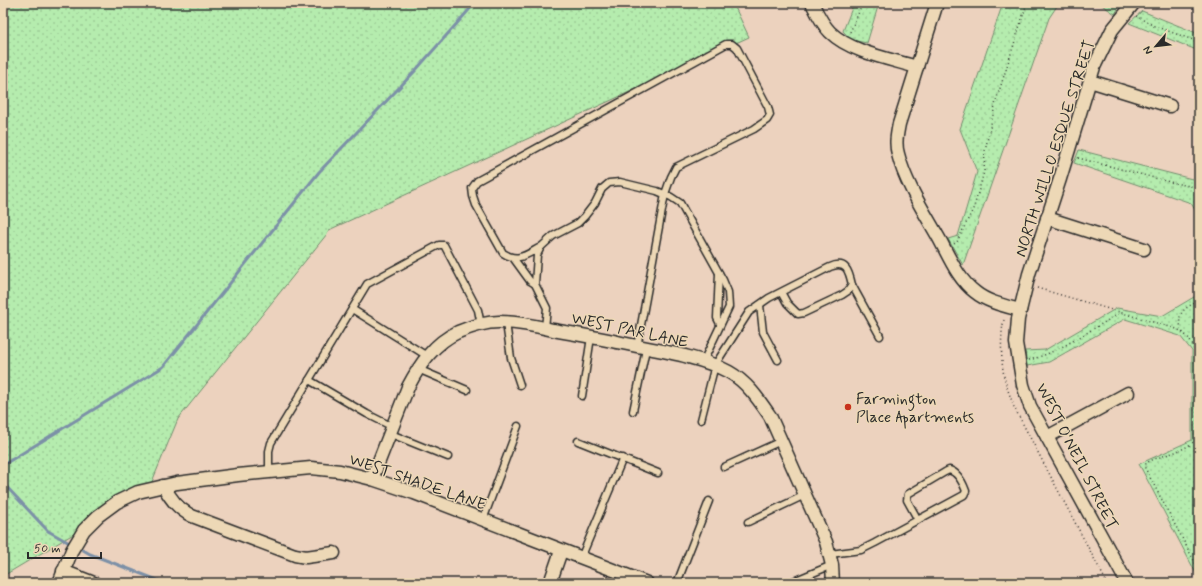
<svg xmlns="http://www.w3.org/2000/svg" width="1202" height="586" viewBox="0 0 1202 586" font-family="Mynerve,sans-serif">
<defs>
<pattern id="grass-dots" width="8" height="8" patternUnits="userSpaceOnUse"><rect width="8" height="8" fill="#b5ecae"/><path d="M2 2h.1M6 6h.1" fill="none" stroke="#9ccb96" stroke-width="1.8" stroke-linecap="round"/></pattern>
</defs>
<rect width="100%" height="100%" fill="#ecd2be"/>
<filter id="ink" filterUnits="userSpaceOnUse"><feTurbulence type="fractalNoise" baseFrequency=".025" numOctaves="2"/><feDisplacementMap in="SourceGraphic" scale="8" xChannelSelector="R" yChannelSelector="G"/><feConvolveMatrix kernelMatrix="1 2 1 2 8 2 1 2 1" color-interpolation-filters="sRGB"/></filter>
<g filter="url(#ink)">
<g fill="url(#grass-dots)" stroke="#708c6c">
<path d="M3 3H733L749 37 331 229 178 419 149 489 3 576Z"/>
<path d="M854 3H879L867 43 851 40 843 31Z"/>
<path d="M1003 3H1059L1049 18 963 265 948 239 958 236 977 172 960 129Z"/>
<path d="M1099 3H1120L1121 4 1115 14Z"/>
<path d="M1142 11 1199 34V51L1129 23Z"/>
<path d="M1079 150 1192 179 1199 175V217L1191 203 1074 163Z"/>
<path d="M1199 294V579L1139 464 1192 440V351L1180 336 1125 319 1049 362 1027 366 1025 351 1045 350 1117 308 1162 316Z"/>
</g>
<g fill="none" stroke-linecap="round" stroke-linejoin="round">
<g stroke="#7b90a7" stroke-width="3">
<path d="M3 465 163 367 319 172 415 71 475 3"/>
<path d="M3 483 48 531 73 545"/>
<path d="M78 547 90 554 165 583"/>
</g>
<g stroke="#2b2b2b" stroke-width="9">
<g id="service">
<path d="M541 247C527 254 518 263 503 253L476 205 473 196 472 188 477 181 726 44H732L737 48 768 107 770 115 767 120 754 129 676 167 671 177 665 194 637 347"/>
<path d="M514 259 530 281 535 284"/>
<path d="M719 273 717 318 720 324"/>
<path d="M852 285 880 336"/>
<path d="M760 305 763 332 778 360"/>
<path d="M352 309 427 356"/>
<path d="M506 323 511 358 520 385"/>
<path d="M545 328 547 308 535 284 537 255 541 247 553 236 578 223 585 216 595 203 602 189 609 183 620 182 657 191 671 197 680 203 723 280 728 292 729 307 703 362"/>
<path d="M418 369 467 390"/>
<path d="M309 380 367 414 393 427"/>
<path d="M582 396 591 337"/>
<path d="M633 411 646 349"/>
<path d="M701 420 715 365 749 312 769 298 830 267C846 260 849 271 852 285L848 291 842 295 804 313 798 314 787 303 781 292"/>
<path d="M391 434 448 457"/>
<path d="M578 441 658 473"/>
<path d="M724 467 781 441"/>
<path d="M269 472V451L271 443 367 284 439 245H444L478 310 481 325"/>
<path d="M483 520 518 426"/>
<path d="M748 522 805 495"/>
<path d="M830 554 861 550 875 543 964 495 966 491C963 483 958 472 949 470L945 472 908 494 907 500 918 520"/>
<path d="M581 558 623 458"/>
<path d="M677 583 709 501"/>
<path d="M789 583 832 565"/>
</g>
</g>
<g stroke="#2b2b2b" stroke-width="15">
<g id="minor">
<path d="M812 3C817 13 822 24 830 32 850 52 890 59 917 67"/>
<path d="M937 3 899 124C897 134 895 144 898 154 905 183 926 215 941 242 950 259 959 280 975 292 987 302 1005 306 1020 310"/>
<path d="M1090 81 1170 106"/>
<path d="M1047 218 1144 249"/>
<path d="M1047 437 1128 393"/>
<path d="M372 479 408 387C420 364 434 343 458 332 470 327 486 322 499 322 518 322 536 326 553 330 576 334 599 338 622 343 655 350 700 356 729 372 747 382 759 400 770 416L826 542 832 565 833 583"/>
<path d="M163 486C172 500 177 508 192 516L295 555 306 557 334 553"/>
<path d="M63 571 94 583"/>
<path d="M59 583 72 550 84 530 98 516 117 502 138 492 177 483 238 475 311 468 340 471 372 479 414 493 647 583"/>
<path d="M550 583 561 551"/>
<path d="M1127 583 1030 406 1023 385 1016 343 1018 319 1029 274 1060 179 1094 67 1112 30 1134 3"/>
</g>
</g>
<g stroke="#2b2b2b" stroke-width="1.5" stroke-dasharray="1 3" stroke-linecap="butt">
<path d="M1136 16 1154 26 1199 42"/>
<path d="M850 32 863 3"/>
<path d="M1078 158 1174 183 1195 187 1199 196"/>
<path d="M1195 187 1199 182"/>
<path d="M954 244 957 242 974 207 984 172 985 151 996 101 1027 3"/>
<path d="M1037 288 1177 329C1190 337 1192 342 1196 355L1197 438C1185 453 1162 454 1146 463L1145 468 1199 570"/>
<path d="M1004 320C1000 334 1001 366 1005 380 1007 389 1011 398 1014 407L1107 583"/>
<path d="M1183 333C1175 314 1182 309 1199 301"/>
<path d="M1029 360C1063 351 1090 329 1121 313"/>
<path d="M1199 484 1196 503 1199 517"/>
</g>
<use href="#service" stroke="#edd8b6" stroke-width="6"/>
<use href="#minor" stroke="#edd8b6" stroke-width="12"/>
</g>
</g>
<circle fill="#c8321e" stroke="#edd8b6" stroke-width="1.5" cx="848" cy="407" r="4"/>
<g text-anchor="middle" stroke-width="3" stroke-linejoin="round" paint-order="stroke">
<g font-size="16" fill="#2b2b2b" stroke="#edd8b6">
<text transform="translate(1054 148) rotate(-72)" y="6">NORTH WILLO ESQUE STREET</text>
<text transform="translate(630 329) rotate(12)" y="6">WEST PAR LANE</text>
<text transform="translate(1078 456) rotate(63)" y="6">WEST O'NEIL STREET</text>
<text transform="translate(418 481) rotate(19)" y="6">WEST SHADE LANE</text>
</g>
<g font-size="16" fill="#2b2b2b" stroke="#edd8b6" text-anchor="start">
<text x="856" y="404">Farmington<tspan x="856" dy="18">Place Apartments</tspan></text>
</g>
</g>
<rect width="1202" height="586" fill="none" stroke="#edd8b6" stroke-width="16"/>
<rect x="8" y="8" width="1186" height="570" fill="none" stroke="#2b2b2b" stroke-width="1.5" filter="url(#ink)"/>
<g transform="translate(1156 46) rotate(242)" stroke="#edd8b6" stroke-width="3" paint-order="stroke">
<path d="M0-3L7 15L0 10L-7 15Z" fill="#2b2b2b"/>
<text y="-6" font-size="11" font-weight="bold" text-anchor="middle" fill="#2b2b2b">N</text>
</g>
<path d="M28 552v6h73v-6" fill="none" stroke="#2b2b2b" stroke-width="2"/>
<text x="34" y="552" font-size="12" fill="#2b2b2b" stroke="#edd8b6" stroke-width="3" paint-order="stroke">50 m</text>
</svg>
